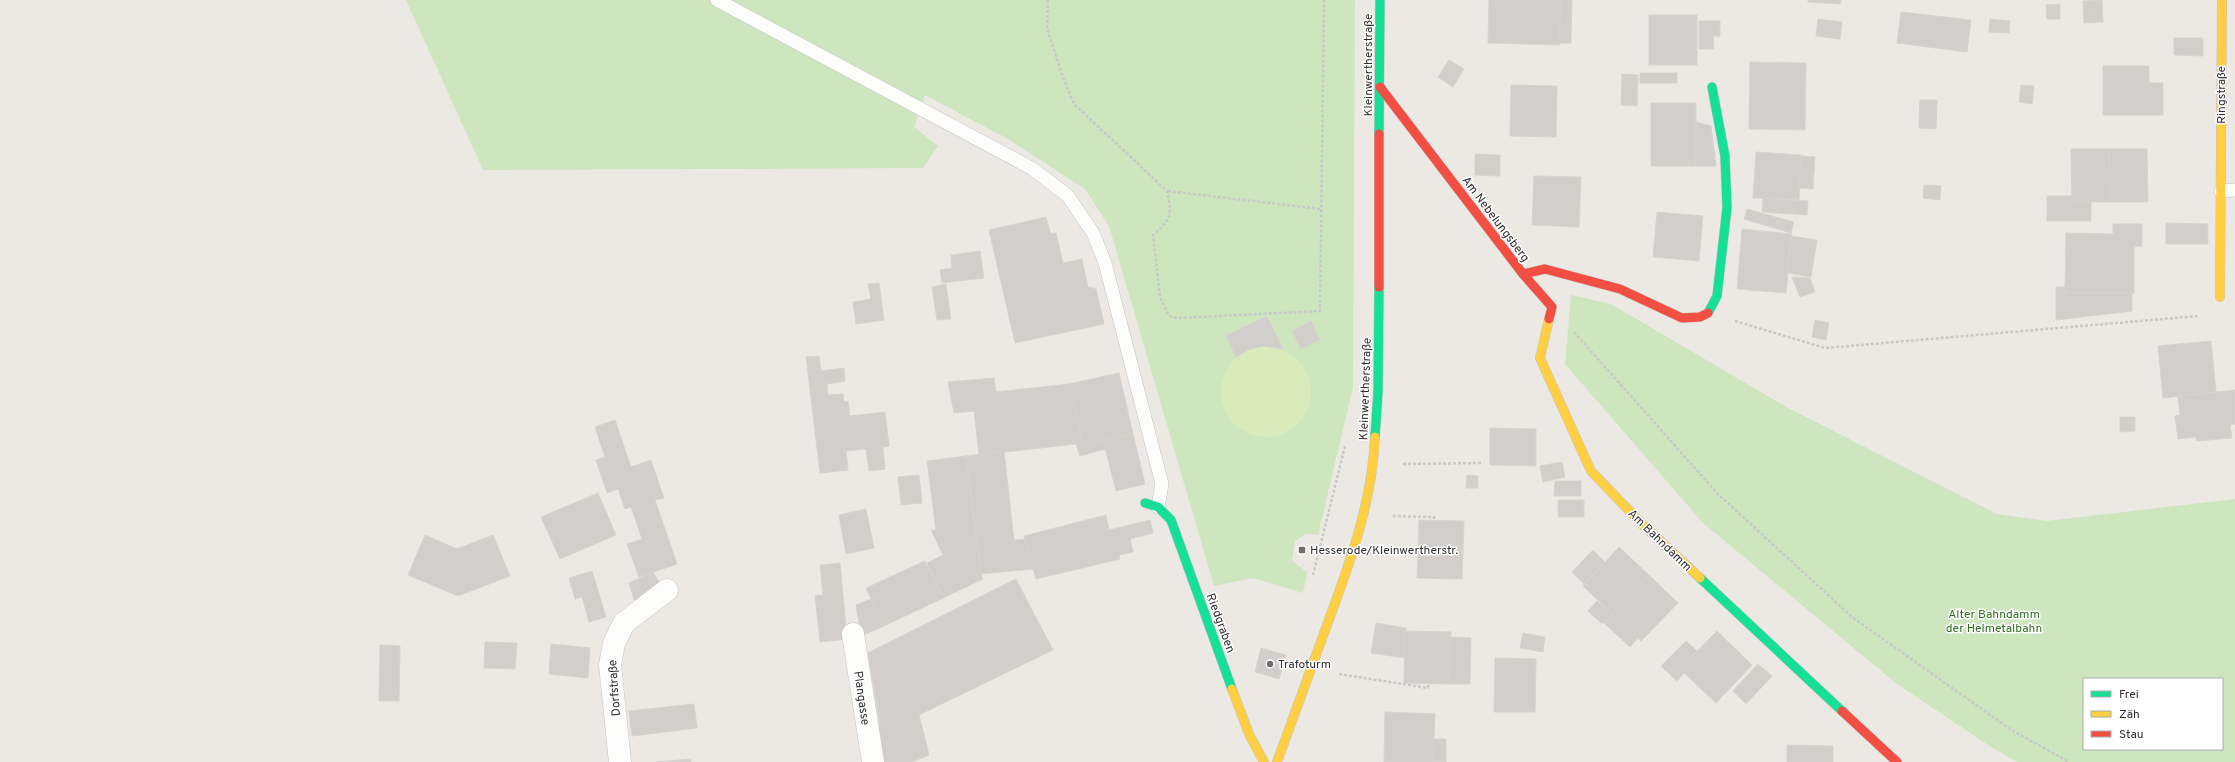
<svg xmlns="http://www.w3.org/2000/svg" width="2235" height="762" viewBox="0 0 2235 762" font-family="Overpass,sans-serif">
<rect width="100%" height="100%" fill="#ece8e4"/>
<g fill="#cee6be" fill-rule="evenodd">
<path d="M406 0H1355L1353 387 1318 535 1306 534 1295 541 1292 561 1307 572 1303 593 1253 578 1214 586 1109 226 1085 189 1008 139 925 95 914 127 938 146 923 168 483 170Z"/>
<path d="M1571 295 1611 304 1788 408 1997 514 2046 521 2235 499V762H2017L1991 747 1897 684 1703 523 1565 364ZM2084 679H2222V749H2084Z"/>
</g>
<circle fill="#d9eabb" cx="1266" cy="392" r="45"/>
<g fill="#d1cecb" stroke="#d7d4d0">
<path d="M1489 0H1561L1560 45 1488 43Z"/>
<path d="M1561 0H1572L1571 43H1559Z"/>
<path d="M1808 0H1841L1840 4 1808 2Z"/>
<path d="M2102 0 2103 22 2084 23 2083 1Z"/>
<path d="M2060 4V19H2047L2046 5Z"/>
<path d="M1901 12 1971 20 1967 52 1897 43Z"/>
<rect x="1649" y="15" width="48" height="50"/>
<path d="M1818 19 1842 22 1840 39 1816 36Z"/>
<path d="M1990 19 2010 21 2009 33 1989 32Z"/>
<path d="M1699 21H1720V36H1713L1714 49H1699Z"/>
<path d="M2174 38H2203V56L2174 55Z"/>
<path d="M1449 60 1464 69 1453 87 1438 77Z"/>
<path d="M1750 62 1806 63 1805 130 1749 129Z"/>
<path d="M2103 66H2149V83H2163V115H2103Z"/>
<rect x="1640" y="73" width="37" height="10"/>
<path d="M1622 74 1638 75 1637 106 1621 105Z"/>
<path d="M1511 85 1557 86 1556 137 1510 136Z"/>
<path d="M2021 85 2034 86 2032 104 2019 102Z"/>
<path d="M1920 100H1937L1936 129 1919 128Z"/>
<rect x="1651" y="103" width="45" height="63"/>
<path d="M1696 122 1711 126 1716 166H1696Z"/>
<path d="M2071 149H2109L2110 202H2072Z"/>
<path d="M2109 149H2147L2148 202H2110Z"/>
<path d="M1756 152 1801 155 1799 200 1753 198Z"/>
<path d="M1475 154 1500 155V176L1475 175Z"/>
<path d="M1801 156 1815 157 1813 189 1799 188Z"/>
<path d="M1534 176 1581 177 1579 227 1532 225Z"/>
<path d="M1924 185 1941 186 1940 200 1923 198Z"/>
<path d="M2047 196H2072V202H2091V221H2047Z"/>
<path d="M1763 198 1808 201 1807 215 1762 212Z"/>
<path d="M1747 209 1794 222 1791 233 1744 219Z"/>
<path d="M1657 212 1703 216 1699 261 1653 257Z"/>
<path d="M1046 217 1051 234 1056 233 1063 263 1082 259 1088 287 1096 289 1104 324 1015 343 989 230Z"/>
<path d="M2166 223 2208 224V244H2166Z"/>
<path d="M2113 224H2142V246L2134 247V293H2065L2066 233 2113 234Z"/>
<path d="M1742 229 1792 234 1786 293 1737 289Z"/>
<path d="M1791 236 1817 240 1811 277 1788 273Z"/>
<path d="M980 251 984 278 942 283 940 270 952 268 951 255Z"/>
<path d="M1792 277 1810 278 1815 292 1800 297Z"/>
<path d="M879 283 884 320 856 324 853 302 871 299 868 284Z"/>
<path d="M946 284 951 319 937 320 932 287Z"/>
<path d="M2056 287H2065V293H2132V311L2056 320Z"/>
<path d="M1267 316 1283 349 1263 346 1248 350 1236 357 1226 336Z"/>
<path d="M1815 320 1829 323 1826 340 1812 337Z"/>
<path d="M1311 321 1320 340 1301 349 1292 331Z"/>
<path d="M2211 341 2216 392 2163 398 2158 346Z"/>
<path d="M819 356 821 371 844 368 845 381 827 384 828 395 843 394 844 402 848 401 850 416 885 412 889 446 883 447 885 469 869 471 866 449 846 451 848 470 820 473 806 357Z"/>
<path d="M1119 373 1133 434 1083 445 1069 384Z"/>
<path d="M994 378 996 392 1069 384 1083 445 1103 440 1105 449 1080 456 1076 444 979 455 974 411 954 413 948 382Z"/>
<path d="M2235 390V424L2230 425 2232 438 2196 441V437L2178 439 2175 416 2180 415 2178 396Z"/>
<path d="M2120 417H2135V431L2120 432Z"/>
<path d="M615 420 631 467 651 460 664 498 655 500 677 564 639 577 627 544 642 539 631 507 625 509 618 489 607 493 596 460 605 457 595 427Z"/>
<path d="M1490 428 1536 429V466L1490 465Z"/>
<path d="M1133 434 1145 484 1116 491 1103 440Z"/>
<path d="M1004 451 1014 540 1026 539 1034 569 981 574 966 456Z"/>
<path d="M966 456 981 574 983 579 943 598 927 563 943 555 931 530H936L927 461Z"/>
<path d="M1562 462 1565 477 1543 482 1540 466Z"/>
<path d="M919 475 922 503 901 505 898 477Z"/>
<path d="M1467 475 1478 476V488H1466Z"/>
<path d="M1555 481H1581V496H1554Z"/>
<path d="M598 493 616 535 560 559 541 517Z"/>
<rect x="1558" y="500" width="26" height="17"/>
<path d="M866 509 874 548 846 554 839 515Z"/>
<path d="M1106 515 1109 530 1150 520 1153 533 1130 539 1133 552 1119 555 1120 559 1036 579 1024 536Z"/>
<path d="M1419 520 1464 521 1462 579 1417 578Z"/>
<path d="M425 535 457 549 493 535 510 576 458 596 408 575Z"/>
<path d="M1619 547 1649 575 1612 614 1583 586Z"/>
<path d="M1593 550 1605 562 1584 584 1572 572Z"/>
<path d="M925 561 943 598 884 626 866 588Z"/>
<path d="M840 563 847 639 820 642 815 596 823 595 820 565Z"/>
<path d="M592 571 606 617 589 622 582 597 575 599 569 578Z"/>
<path d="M653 572 660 584 635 602 629 583Z"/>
<path d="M1649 575 1678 603 1641 641 1612 614Z"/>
<path d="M1016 579 1053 650 919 715 929 755 912 762H880L873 728 880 725 868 653Z"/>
<path d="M871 599 884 626 861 636 856 605Z"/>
<path d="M1597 601 1612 614 1602 624 1588 611Z"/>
<path d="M1612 614 1638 638 1630 647 1604 623Z"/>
<path d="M1376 623 1406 628 1405 658 1371 653Z"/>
<path d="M1405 631 1451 632 1449 684 1404 683Z"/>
<path d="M1717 631 1752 665 1716 703 1680 669Z"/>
<path d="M1523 633 1545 637 1543 652 1520 648Z"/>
<path d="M1450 637 1471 638 1470 684H1449Z"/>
<path d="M1686 641 1697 651 1680 669 1684 673 1677 681 1661 666Z"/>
<path d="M485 642 517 643 515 669 484 668Z"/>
<path d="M551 644 590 648 588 678 549 674Z"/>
<path d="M380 645 400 646 399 701H379Z"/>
<path d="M1261 648 1286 655 1279 679 1255 672Z"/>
<path d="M1495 658 1536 659 1535 712H1494Z"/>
<path d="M1758 664 1772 676 1746 704 1733 691Z"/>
<path d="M694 704 697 728 632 736 629 711Z"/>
<path d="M1385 712 1435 714 1433 762H1384Z"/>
<path d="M1434 739H1446V762H1433Z"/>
<path d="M1787 745 1833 746V762H1787Z"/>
<path d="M691 759V762H656Z"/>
</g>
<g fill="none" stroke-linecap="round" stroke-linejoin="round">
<g stroke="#c5c4c5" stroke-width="14">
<g id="lane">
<path d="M717 0 1033 169 1068 196 1093 233 1105 263 1162 484 1158 507"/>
<path d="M2221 191 2235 190"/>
</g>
</g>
<g stroke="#c5c4c5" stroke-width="23">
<g id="street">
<path d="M853 634 873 762"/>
<path d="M620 762 610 665 614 643 624 623 667 590"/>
</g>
</g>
<g stroke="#c5c4c5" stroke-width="10">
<g id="fast">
<path d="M1379 134 1380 0"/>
<path d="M1708 313 1717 296 1727 208 1725 156 1712 87"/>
<path d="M1375 437 1378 392 1379 287"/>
<path d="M1145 503 1158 507 1171 520 1232 689"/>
<path d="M1700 578 1842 711"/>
</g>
</g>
<g stroke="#c5c4c5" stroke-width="10">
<g id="slow">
<path d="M2220 297 2222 0"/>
<path d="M1549 319 1540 358 1591 471 1641 523 1700 578"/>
<path d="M1232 689 1249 734 1264 762"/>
<path d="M1277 762C1294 716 1310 671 1327 625 1350 563 1372 503 1375 437"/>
</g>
</g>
<g stroke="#c5c4c5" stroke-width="10">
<g id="jam">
<path d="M1380 87 1523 274 1552 307 1549 319"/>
<path d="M1523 274 1545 269 1620 289 1682 318 1700 317 1708 313"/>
<path d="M1379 287V134"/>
<path d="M1842 711 1897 762"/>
</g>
</g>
<g stroke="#c9c9c8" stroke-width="2.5" stroke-dasharray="3 2" stroke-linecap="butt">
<path d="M1048 0 1047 28 1062 75 1074 104 1167 191C1172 215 1172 219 1153 235L1160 297 1169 316 1177 318 1320 311 1324 0"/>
<path d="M1168 191 1320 209"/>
<path d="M1735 321 1825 348 2198 316"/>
<path d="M1574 332 1718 494 1852 617 2010 729 2069 762"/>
<path d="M1403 464 1481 463"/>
<path d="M1393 516 1434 517V521"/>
<path d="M1313 575 1345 446"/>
<path d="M1339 674 1428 688V683"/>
</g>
<use href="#lane" stroke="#fcfcfb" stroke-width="13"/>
<use href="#street" stroke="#fcfcfb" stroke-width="22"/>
<use href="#fast" stroke="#16e098" stroke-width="9"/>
<use href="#slow" stroke="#ffcf43" stroke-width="9"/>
<use href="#jam" stroke="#f24e42" stroke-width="9"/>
</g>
<g fill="#706f6e" stroke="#fff" stroke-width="1.5">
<rect x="1298" y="546" width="8" height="8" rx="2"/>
<circle cx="1270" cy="664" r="4"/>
</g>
<g text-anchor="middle" stroke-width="3" stroke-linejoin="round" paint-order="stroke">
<g font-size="12" fill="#2e2e2e" stroke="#fff">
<text transform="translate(1368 65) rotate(-90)" y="4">Kleinwertherstraße</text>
<text transform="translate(2221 95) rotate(-90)" y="4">Ringstraße</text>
<text transform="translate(1496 219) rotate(53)" y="4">Am Nebelungsberg</text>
<text transform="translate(1365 389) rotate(-88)" y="4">Kleinwertherstraße</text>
<text transform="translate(1660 540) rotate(44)" y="4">Am Bahndamm</text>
<text transform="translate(1221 623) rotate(70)" y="4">Riedgraben</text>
<text transform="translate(614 688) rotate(-94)" y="4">Dorfstraße</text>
<text transform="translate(862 698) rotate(82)" y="4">Plangasse</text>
</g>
<g font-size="12" fill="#2e2e2e" stroke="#fff" text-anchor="start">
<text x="1310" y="554">Hesserode/Kleinwertherstr.</text>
<text x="1278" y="668">Trafoturm</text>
</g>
<g font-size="12" fill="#2c6e1b" stroke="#fff">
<text x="1994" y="618">Alter Bahndamm<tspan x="1994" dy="14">der Helmetalbahn</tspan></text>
</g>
</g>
<rect x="2083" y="678" width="140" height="72" fill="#ffffff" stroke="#ababab"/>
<rect x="2091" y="691" width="20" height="6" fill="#16e098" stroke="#ababab"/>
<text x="2119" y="698" font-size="12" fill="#2e2e2e">Frei</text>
<rect x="2091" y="711" width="20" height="6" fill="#ffcf43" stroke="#ababab"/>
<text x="2119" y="718" font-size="12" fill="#2e2e2e">Zäh</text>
<rect x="2091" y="731" width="20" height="6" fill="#f24e42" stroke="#ababab"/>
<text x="2119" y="738" font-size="12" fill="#2e2e2e">Stau</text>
</svg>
